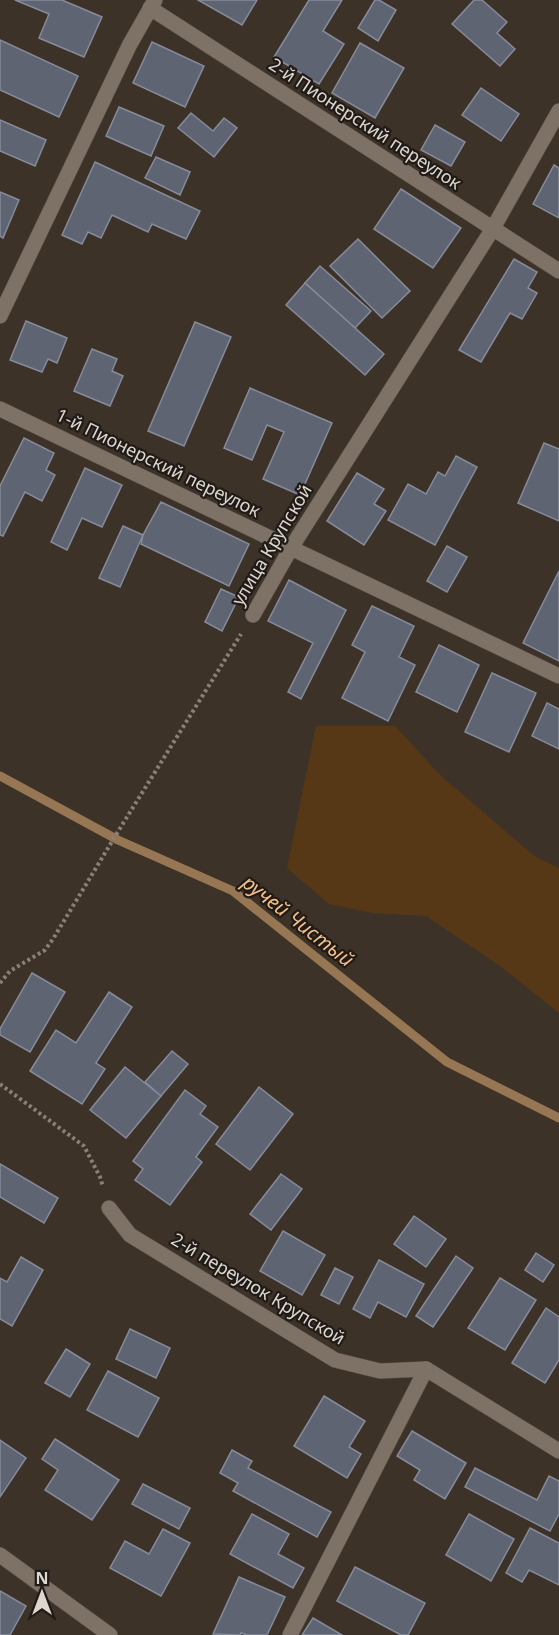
<svg xmlns="http://www.w3.org/2000/svg" width="559" height="1635" viewBox="0 0 559 1635" font-family="'Noto Sans',sans-serif">
<rect width="100%" height="100%" fill="#3d3228"/>
<path fill="#573816" d="M316 726H395L440 775 534 856 559 868V1013L500 966 426 916 372 913 329 904 287 868Z"/>
<g fill="none" stroke-linecap="round" stroke-linejoin="round">
<path stroke="#977753" stroke-width="9" d="M0 776 118 840 233 891 447 1062 559 1118"/>
</g>
<g fill="#5f6472" stroke="#868b9b" stroke-width="1.5">
<path d="M15 0H62L102 17 84 57 39 38 49 14Z"/>
<path d="M198 0H257L242 25Z"/>
<path d="M309 0H342L323 31 344 44 319 84 274 57Z"/>
<path d="M375 0H379L396 10 378 41 358 28Z"/>
<path d="M474 0H482L507 22 497 33 515 49 500 66 452 24Z"/>
<path d="M0 40 78 76 59 117 0 90Z"/>
<path d="M152 42 204 66 185 107 133 83Z"/>
<path d="M360 43 404 68 375 118 332 93Z"/>
<path d="M481 88 519 114 501 141 462 115Z"/>
<path d="M119 107 164 126 151 156 106 136Z"/>
<path d="M191 113 213 131 224 118 237 128 214 157 178 128Z"/>
<path d="M0 120 46 140 35 166 0 151Z"/>
<path d="M435 125 465 142 451 166 421 150Z"/>
<path d="M156 157 190 172 180 195 145 178Z"/>
<path d="M95 162 200 211 186 239 152 224 148 232 112 215 101 238 88 232 82 244 62 235Z"/>
<path d="M554 165 559 168V218L533 204Z"/>
<path d="M401 189 461 228 433 268 374 229Z"/>
<path d="M0 192 19 200 3 238 0 236Z"/>
<path d="M358 239 410 291 382 318 330 266Z"/>
<path d="M514 259 537 272 528 288 537 293 522 319 510 313 481 362 459 350Z"/>
<path d="M320 266 371 311 355 328 305 283Z"/>
<path d="M305 283 384 354 365 375 286 305Z"/>
<path d="M26 321 67 338 57 363 48 359 42 372 10 360Z"/>
<path d="M195 322 231 337 184 446 148 431Z"/>
<path d="M92 349 117 359 112 371 123 376 110 406 74 391Z"/>
<path d="M250 388 332 423 300 495 263 479 284 432 267 425 252 460 224 448Z"/>
<path d="M24 438 54 453 46 470 55 475 42 501 25 492 3 536 0 535V486Z"/>
<path d="M544 443 559 449V521L518 503Z"/>
<path d="M456 456 477 467 435 545 388 520 408 484 426 494 438 472 445 476Z"/>
<path d="M85 468 122 485 102 527 82 518 67 550 51 542Z"/>
<path d="M357 473 384 489 374 504 386 511 364 545 327 521Z"/>
<path d="M161 502 249 544 229 586 141 544 143 535Z"/>
<path d="M123 526 143 535 120 587 99 578Z"/>
<path d="M447 546 467 557 447 592 427 581Z"/>
<path d="M559 571V661L523 643Z"/>
<path d="M289 580 346 610 301 699 288 692 313 643 268 621Z"/>
<path d="M221 589 239 597 222 631 205 622Z"/>
<path d="M372 606 414 626 399 657 415 665 388 721 342 698 365 652 352 645Z"/>
<path d="M439 645 479 665 457 712 416 692Z"/>
<path d="M492 673 536 693 509 752 465 732Z"/>
<path d="M547 703 559 709V749L532 736Z"/>
<path d="M32 973 65 992 30 1052 0 1035V1029Z"/>
<path d="M109 992 132 1007 96 1063 105 1069 82 1104 30 1071 56 1030 76 1043Z"/>
<path d="M172 1051 188 1064 161 1096 145 1082Z"/>
<path d="M125 1067 161 1096 126 1138 90 1110Z"/>
<path d="M259 1087 293 1114 250 1170 216 1144Z"/>
<path d="M185 1090 206 1106 200 1114 218 1127 196 1157 202 1162 170 1205 135 1180 143 1169 133 1161Z"/>
<path d="M0 1164 58 1198 44 1223 0 1197Z"/>
<path d="M281 1174 302 1189 271 1230 250 1214Z"/>
<path d="M414 1216 446 1239 426 1267 394 1244Z"/>
<path d="M283 1231 325 1255 302 1295 260 1271Z"/>
<path d="M536 1253 554 1265 543 1282 525 1270Z"/>
<path d="M456 1256 473 1268 433 1327 416 1316Z"/>
<path d="M21 1257 43 1270 12 1326 0 1319V1278L7 1282Z"/>
<path d="M379 1260 424 1284 406 1317 378 1302 370 1318 353 1309Z"/>
<path d="M335 1268 353 1277 339 1304 321 1295Z"/>
<path d="M500 1278 536 1300 505 1350 468 1328Z"/>
<path d="M546 1308 559 1317V1360L545 1383 512 1363Z"/>
<path d="M130 1329 170 1348 156 1378 116 1359Z"/>
<path d="M66 1349 90 1364 70 1397 45 1383Z"/>
<path d="M108 1371 159 1398 138 1437 87 1410Z"/>
<path d="M324 1396 365 1421 349 1447 361 1454 347 1478 294 1446Z"/>
<path d="M412 1431 466 1463 445 1499 414 1480 420 1470 397 1456Z"/>
<path d="M55 1439 119 1480 92 1520 45 1490 58 1470 42 1459Z"/>
<path d="M0 1440 26 1458 0 1497Z"/>
<path d="M232 1450 252 1461 248 1468 331 1512 317 1537 233 1491 238 1483 220 1473Z"/>
<path d="M475 1468 537 1500 549 1476 559 1481V1514L550 1531 465 1487Z"/>
<path d="M143 1484 190 1508 179 1529 132 1504Z"/>
<path d="M252 1514 289 1534 278 1554 304 1568 293 1588 230 1554Z"/>
<path d="M469 1514 514 1539 491 1581 446 1555Z"/>
<path d="M530 1528 559 1543V1585L529 1570 522 1582 506 1573Z"/>
<path d="M163 1529 190 1543 161 1596 110 1568 125 1541 149 1554Z"/>
<path d="M355 1567 425 1603 408 1635H401L337 1601Z"/>
<path d="M239 1577 285 1597 267 1635H247L241 1633 240 1635 213 1634Z"/>
<path d="M0 1591 26 1606 10 1635H0Z"/>
<path d="M313 1618 342 1635H302Z"/>
</g>
<g fill="none" stroke-linecap="round" stroke-linejoin="round">
<g stroke="#584f46" stroke-width="16">
<g id="minor">
<path d="M150 8 559 271"/>
<path d="M0 316 129 46 155 0"/>
<path d="M0 409 559 676"/>
<path d="M253 615 291 548 492 230 559 111"/>
<path d="M109 1208 130 1235 335 1360 380 1371 426 1369 559 1451"/>
<path d="M0 1555 110 1635"/>
<path d="M290 1635 426 1369"/>
</g>
</g>
<g stroke="#898078" stroke-width="4" stroke-dasharray="3 3" stroke-linecap="butt">
<path d="M0 983 10 971 45 950 53 939 122 825 241 634"/>
<path d="M0 1084 84 1146 100 1177 103 1187"/>
</g>
<use href="#minor" stroke="#7e7166" stroke-width="15"/>
</g>
<g text-anchor="middle" stroke-width="4.5" stroke-linejoin="round" paint-order="stroke">
<g font-size="18" fill="#ded7d0" stroke="#201b17">
<text transform="translate(365 124) rotate(33)" y="6">2-й Пионерский переулок</text>
<text transform="translate(158 463) rotate(26)" y="6">1-й Пионерский переулок</text>
<text transform="translate(272 545) rotate(-59)" y="6">улица Крупской</text>
<text transform="translate(258 1289) rotate(31)" y="6">2-й переулок Крупской</text>
</g>
<g font-size="20" font-style="italic" fill="#f5bf8a" stroke="#201b17">
<text transform="translate(298 921) rotate(38)" y="7">ручей Чистый</text>
</g>
</g>
<g transform="translate(42 1593)" stroke="#201b17" stroke-width="4.5" paint-order="stroke">
<path d="M0-4.5L10 22L0 15L-10 22Z" fill="#ded7d0"/>
<text y="-9" font-size="16" font-weight="bold" text-anchor="middle" fill="#ded7d0">N</text>
</g>
</svg>
